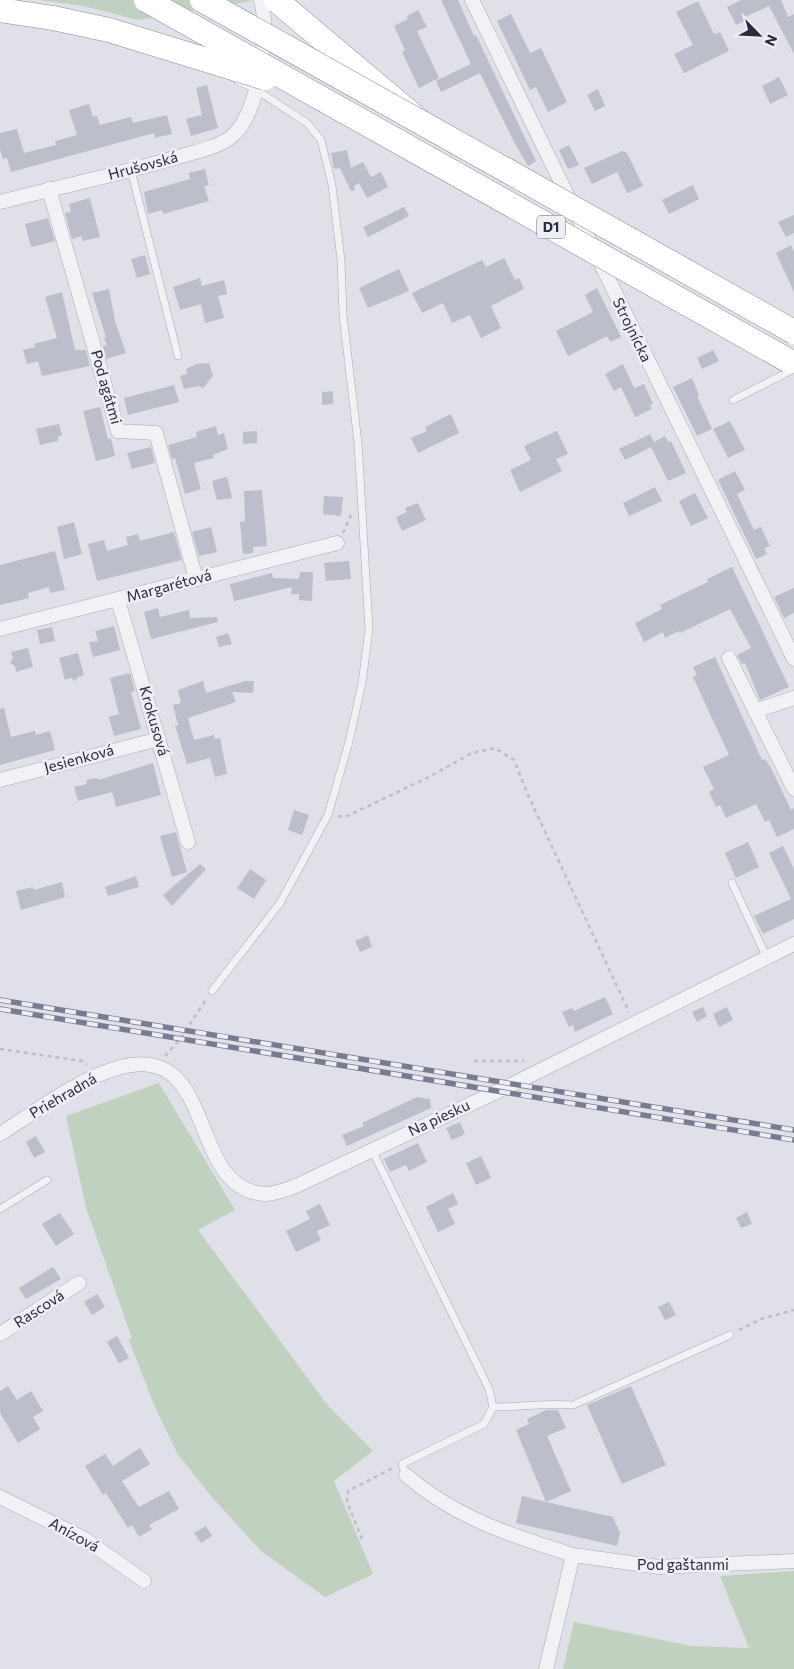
<svg xmlns="http://www.w3.org/2000/svg" width="794" height="1669" viewBox="0 0 794 1669" font-family="Commissioner,sans-serif">
<rect width="100%" height="100%" fill="#dfe0e8"/>
<g fill="#c0d1c0">
<path d="M39 0H251V1L138 20 84 6Z"/>
<path d="M159 1083 235 1210 198 1230 329 1407 373 1451 334 1481 373 1574 325 1597 261 1551 211 1496 177 1453 154 1405 129 1340 132 1338 86 1208 66 1116Z"/>
<path d="M794 1571V1669H563L574 1622 691 1646 749 1648 720 1576Z"/>
</g>
<g fill="#bcbeca">
<path d="M441 0H458L474 36 476 35 536 161 528 166 513 140 480 73 441 92 436 81 471 64Z"/>
<path d="M741 0H781L788 17 794 14V54L769 6 745 17 746 20 736 25 727 7Z"/>
<path d="M698 1 714 34 720 32 729 51 684 73 674 54 693 45 676 12Z"/>
<path d="M418 10 427 27 417 31 439 78 419 88 402 52 405 50 394 26 408 19 407 16Z"/>
<path d="M511 14 530 53 541 48 567 102 548 112 536 87 530 90 497 21Z"/>
<path d="M779 77 788 95 770 104 762 86Z"/>
<path d="M207 85 218 128 191 136 186 119 202 115 196 88Z"/>
<path d="M598 89 605 106 595 111 587 95Z"/>
<path d="M89 104 93 117 97 116 100 125 131 117 133 123 167 115 172 134 155 138 154 133 11 172 7 158 3 159 0 150V133L17 129 24 153 56 145 55 141 77 135 69 110Z"/>
<path d="M569 145 579 165 568 169 559 150Z"/>
<path d="M347 150 351 168 363 162 371 177 381 172 388 187 367 198 359 183 354 186 355 190 351 191 340 168 334 169 331 153Z"/>
<path d="M622 151 627 153 643 186 627 193 617 172 592 184 584 168Z"/>
<path d="M205 169 209 185 204 186 209 201 163 214 162 210 148 214 144 192 190 179 189 173Z"/>
<path d="M693 185 699 199 669 214 662 200Z"/>
<path d="M90 198 100 237 83 241 81 236 72 239 65 213 71 212 69 204Z"/>
<path d="M404 207 409 216 368 237 363 227Z"/>
<path d="M794 215V233L786 237 778 222Z"/>
<path d="M48 218 55 241 31 247 25 224Z"/>
<path d="M791 245 794 252V292L776 253Z"/>
<path d="M145 255 150 274 137 278 131 259Z"/>
<path d="M504 258 515 280 519 278 524 289 491 306 501 328 481 338 470 315 452 323 443 303 422 313 412 293 482 260 486 267Z"/>
<path d="M399 269 409 291 368 308 359 288Z"/>
<path d="M200 278 202 286 224 280 227 294 218 296 224 318 205 323 201 304 180 310 173 287Z"/>
<path d="M597 288 621 337 610 342 607 336 568 356 556 331 593 312 585 295Z"/>
<path d="M109 289 115 321 126 353 106 359 103 346 107 345 104 338 106 337 92 293Z"/>
<path d="M62 292 75 350H86L90 366 42 376 38 361 27 364 23 350 35 347 34 344 57 338 45 297Z"/>
<path d="M713 350 719 361 702 369 697 358Z"/>
<path d="M209 363 213 376 203 388 199 386 184 389 180 376 187 374 186 369 197 364Z"/>
<path d="M623 364 634 388 644 384 653 404 650 405 652 409 635 417 621 387 614 391 605 374Z"/>
<path d="M692 378 699 395 697 396 712 429 697 436 673 387Z"/>
<path d="M174 385 179 402 128 415 124 398Z"/>
<path d="M333 391V404L322 405V392Z"/>
<path d="M100 407 108 439 111 438 115 456 96 461 83 411Z"/>
<path d="M451 414 459 433 418 453 411 438 427 431 425 427Z"/>
<path d="M730 421 745 450 728 458 713 429Z"/>
<path d="M59 424 62 436H58V441L40 445 36 429Z"/>
<path d="M216 426 218 435 224 433 228 449 213 455 214 458 194 463 201 489 185 494 175 458 172 459 168 445 197 437 196 432Z"/>
<path d="M257 431V443L243 444V432Z"/>
<path d="M557 431 568 454 556 459 562 471 520 492 510 470 531 460 524 446Z"/>
<path d="M650 434 654 442 665 436 668 442 671 441 686 473 668 481 651 447 625 460 619 449Z"/>
<path d="M151 447 155 463 132 469 127 453Z"/>
<path d="M735 471 745 490 737 494 754 530 761 527 770 546 764 548 767 554 756 559 718 480Z"/>
<path d="M227 477 232 498 217 500 212 481Z"/>
<path d="M655 487 662 501 629 516 623 503Z"/>
<path d="M262 490 267 546 253 547V553L243 554 240 522 245 521 244 491Z"/>
<path d="M695 493 708 518 691 526 679 501Z"/>
<path d="M324 496 343 497 341 516 323 514Z"/>
<path d="M418 503 426 520 402 531 396 517 407 512 405 508Z"/>
<path d="M74 522 82 554 64 559 57 527Z"/>
<path d="M211 527 217 552 199 556 192 532Z"/>
<path d="M174 532 182 560 97 581 88 544 104 540 107 551 128 545 126 537 138 534 140 541Z"/>
<path d="M55 551 65 590 50 593 49 587 28 593 29 598 0 605V565Z"/>
<path d="M349 561 351 579 326 581 324 563Z"/>
<path d="M732 567 789 687 760 700 745 663 742 664 737 655 751 648 730 609 680 633 679 631 665 638 663 632 644 642 635 623 662 609 660 605 708 582 707 579Z"/>
<path d="M300 572H313L312 601 299 600V594H291L292 587 234 601 230 584 272 573 273 578 299 579Z"/>
<path d="M794 588V613L784 618 774 597Z"/>
<path d="M158 608 160 617 189 610 190 618 217 617 218 622 151 639 144 612Z"/>
<path d="M114 626 120 650 93 657 89 642 98 641 95 631Z"/>
<path d="M52 627 55 641 40 644 37 630Z"/>
<path d="M228 633 232 644 219 647 216 637Z"/>
<path d="M28 648 33 667 16 672 15 666 10 663 13 658 11 652Z"/>
<path d="M78 653 84 675 78 677 75 681 71 678 65 680 59 658Z"/>
<path d="M715 657 762 760 765 759 771 768 791 810 794 808V829L777 837 769 820 765 822 756 804 726 818 720 805 716 807 709 792 714 789 703 767 729 755 693 677 697 675 693 667Z"/>
<path d="M130 673 135 691 131 692 141 729 114 736 109 717 119 714 110 678Z"/>
<path d="M203 681 206 693 245 681H254L253 693 232 692 236 702 188 718 194 740 214 735 215 739 220 738 227 774 215 777 210 758 187 764 175 726 178 725 173 705 181 703 178 690Z"/>
<path d="M4 708 11 737 35 731 36 735 50 731 55 750 0 765V709Z"/>
<path d="M153 763 161 795 116 807 112 792 78 801 74 787 87 784 86 780 97 778 98 780Z"/>
<path d="M294 810 309 815 302 835 288 830Z"/>
<path d="M176 832 187 872 172 877 160 836Z"/>
<path d="M748 842 759 867 736 878 725 853Z"/>
<path d="M783 846 794 869V919L763 934 754 916 791 899 769 853Z"/>
<path d="M200 864 206 869 172 906 163 895Z"/>
<path d="M250 869 266 880 254 899 237 888Z"/>
<path d="M136 876 139 887 108 896 105 887Z"/>
<path d="M62 882 65 897 21 910 16 891 33 887 34 890Z"/>
<path d="M368 935 372 947 360 952 355 941Z"/>
<path d="M605 997 613 1014 575 1032 573 1025 569 1027 562 1012 572 1008 574 1011Z"/>
<path d="M703 1007 707 1016 697 1022 692 1012Z"/>
<path d="M727 1007 733 1020 719 1027 713 1014Z"/>
<path d="M417 1097 430 1099 431 1108 347 1146 342 1135 364 1126 362 1123Z"/>
<path d="M460 1122 465 1134 452 1140 446 1128Z"/>
<path d="M36 1136 45 1152 34 1158 26 1142Z"/>
<path d="M418 1143 427 1162 409 1171 406 1165 390 1172 384 1159Z"/>
<path d="M481 1156 491 1178 476 1185 466 1163Z"/>
<path d="M453 1193 458 1204 448 1209 455 1224 438 1232 426 1207Z"/>
<path d="M320 1204 330 1225 317 1231 321 1240 296 1252 286 1231 310 1219 306 1211Z"/>
<path d="M747 1212 752 1224 741 1228 736 1218Z"/>
<path d="M60 1213 74 1234 56 1246 42 1224Z"/>
<path d="M53 1267 61 1279 26 1299 19 1288Z"/>
<path d="M97 1294 105 1307 92 1315 84 1302Z"/>
<path d="M669 1302 676 1315 665 1320 658 1307Z"/>
<path d="M117 1336 129 1358 119 1363 107 1342Z"/>
<path d="M8 1386 17 1400 31 1391 43 1411 33 1417 40 1429 18 1443 0 1413V1391Z"/>
<path d="M631 1386 666 1465 622 1484 587 1405Z"/>
<path d="M546 1410H558L566 1428 547 1436 571 1491 546 1502 613 1517 620 1533 617 1546 516 1523 522 1496 546 1502 516 1430 529 1424 527 1419Z"/>
<path d="M140 1448 150 1464 122 1481 134 1500 139 1507 169 1491 179 1509 149 1525 152 1529 139 1537 132 1525 128 1528 106 1493 103 1495 85 1466 105 1454 113 1466Z"/>
<path d="M206 1526 212 1536 201 1543 194 1533Z"/>
</g>
<g fill="none" stroke-linecap="round" stroke-linejoin="round">
<g stroke="#a8aab5" stroke-width="8">
<g id="service">
<path d="M131 170 178 356"/>
<path d="M733 400 794 369"/>
<path d="M732 883 767 958"/>
<path d="M212 991 280 903 328 815 349 742 362 683 369 629 358 443 343 315 341 260 332 185 321 140 307 123 255 89 238 81"/>
<path d="M372 1150 489 1389 493 1407 484 1424 402 1464 406 1475"/>
<path d="M0 1209 47 1180"/>
<path d="M493 1407C520 1407 546 1403 573 1405L730 1335"/>
</g>
</g>
<g stroke="#a8aab5" stroke-width="15">
<g id="minor">
<path d="M472 0 794 659"/>
<path d="M49 189 118 431 156 433 196 579"/>
<path d="M0 202C58 187 117 175 174 158 193 152 215 149 231 137 259 116 270 32 261 0"/>
<path d="M118 600 188 842"/>
<path d="M0 629 337 543"/>
<path d="M729 658 794 789"/>
<path d="M755 711 794 698"/>
<path d="M0 780 159 739"/>
<path d="M0 1134C38 1110 87 1072 131 1065 216 1052 189 1190 265 1194 276 1194 288 1189 298 1185L511 1085 794 944"/>
<path d="M0 1334 79 1283"/>
<path d="M406 1475C454 1517 512 1536 573 1555"/>
<path d="M0 1497 85 1539 144 1581"/>
<path d="M546 1669 573 1555 659 1567 794 1561"/>
</g>
</g>
<g stroke="#868a9e" stroke-width="25">
<g id="motorway">
<path d="M276 0 422 123 506 170"/>
<path d="M0 10 53 18"/>
</g>
</g>
<g stroke="#bdbec6" stroke-width="2.5" stroke-dasharray="4 4" stroke-linecap="butt">
<path d="M343 533 351 515"/>
<path d="M338 816 345 817 427 778 472 753 495 748 514 760 528 795 629 1012"/>
<path d="M0 1049 82 1061 87 1065"/>
<path d="M165 1056 180 1039 207 998"/>
<path d="M474 1061H524"/>
<path d="M739 1330 761 1319 794 1310"/>
<path d="M362 1539 347 1502 348 1491 393 1468"/>
</g>
<use href="#service" stroke="#f1f2f6" stroke-width="7"/>
<use href="#minor" stroke="#f1f2f6" stroke-width="14"/>
<use href="#motorway" stroke="#fff" stroke-width="24"/>
<g stroke="#797c91" stroke-width="5.5">
<g id="rail">
<path d="M0 1000 794 1130"/>
<path d="M0 1009 794 1140"/>
</g>
</g>
<use href="#rail" stroke="#eeeff5" stroke-width="4" stroke-dasharray="11" stroke-linecap="butt"/>
<g stroke="#868a9e" stroke-width="25" stroke-linecap="butt">
<g id="motorway-bridge">
<path d="M146 0 789 361"/>
<path d="M202 0 422 123"/>
<path d="M53 18 109 30 265 78"/>
<path d="M506 170 794 332"/>
</g>
</g>
<use href="#motorway-bridge" stroke="#fff" stroke-width="24"/>
</g>
<g text-anchor="middle" stroke-width="5" stroke-linejoin="round" paint-order="stroke">
<rect fill="#eeeff5" stroke="#636675" stroke-width="1" x="537" y="215.5" width="28" height="23" rx="4"/>
<g font-size="14" font-weight="bold" fill="#282b3e">
<text x="551" y="232">D1</text>
</g>
<g font-size="15" fill="#282b3e" stroke="#eeeff5">
<text transform="translate(143 166) rotate(-15)" y="5">Hrušovská</text>
<text transform="translate(632 330) rotate(64)" y="5">Strojnícka</text>
<text transform="translate(106 387) rotate(74)" y="5">Pod agátmi</text>
<text transform="translate(169 586) rotate(-15)" y="5">Margarétová</text>
<text transform="translate(154 721) rotate(74)" y="5">Krokusová</text>
<text transform="translate(79 759) rotate(-15)" y="5">Jesienková</text>
<text transform="translate(63 1096) rotate(-30)" y="5">Priehradná</text>
<text transform="translate(439 1118) rotate(-25)" y="5">Na piesku</text>
<text transform="translate(39 1309) rotate(-33)" y="5">Rascová</text>
<text transform="translate(74 1535) rotate(29)" y="5">Anízová</text>
<text x="683" y="1570">Pod gaštanmi</text>
</g>
</g>
<g transform="translate(759 35) rotate(114)" stroke="#eeeff5" stroke-width="4" paint-order="stroke">
<path d="M0-4L9 19L0 12L-9 19Z" fill="#282b3e"/>
<text y="-8" font-size="14" font-weight="bold" text-anchor="middle" fill="#282b3e">N</text>
</g>
</svg>
